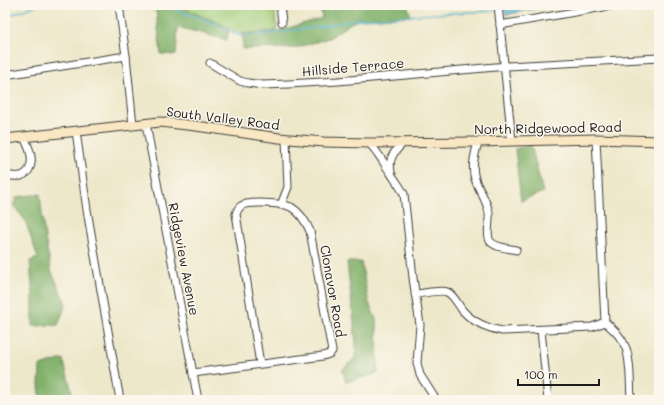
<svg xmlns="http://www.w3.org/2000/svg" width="664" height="405" viewBox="0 0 664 405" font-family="Mali,sans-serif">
<rect width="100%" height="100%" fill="#fbf7ec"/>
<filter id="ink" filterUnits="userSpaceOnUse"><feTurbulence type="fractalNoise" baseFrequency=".025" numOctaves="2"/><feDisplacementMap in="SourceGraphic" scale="8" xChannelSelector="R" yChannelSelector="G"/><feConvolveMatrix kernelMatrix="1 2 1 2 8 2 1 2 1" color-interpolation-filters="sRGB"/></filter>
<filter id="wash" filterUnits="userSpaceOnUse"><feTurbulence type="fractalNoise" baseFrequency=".012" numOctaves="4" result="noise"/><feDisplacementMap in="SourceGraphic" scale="16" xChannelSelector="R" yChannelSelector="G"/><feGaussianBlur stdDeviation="0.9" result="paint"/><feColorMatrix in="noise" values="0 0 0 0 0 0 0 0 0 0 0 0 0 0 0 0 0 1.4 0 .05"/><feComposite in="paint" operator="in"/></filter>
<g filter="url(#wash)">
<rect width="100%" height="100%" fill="#eee8cb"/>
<path fill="#a1cc79" stroke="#5e744a" d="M176 5H274L277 31 243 34Z"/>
<g fill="#80b069" stroke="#4e6642">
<path d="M121 5H176L229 28 227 40 178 27 176 55 161 54 156 11 147 7 122 9Z"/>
<path d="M320 5H407L411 16 360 19 351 23 329 38 296 48 243 49V34L277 31 292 27 322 18Z"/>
<path d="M531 145 543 192 521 201 515 149Z"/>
<path d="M40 194 44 232 51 270 66 304 58 325 33 326V300L30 261 38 258 25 220 13 205 17 197Z"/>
<path d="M347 262H361L369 303 377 322 378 373 346 382 342 370 355 358 356 342Z"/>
<path d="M63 359 74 400H40L39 384 40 366Z"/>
</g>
<path fill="#4fb2ce" stroke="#366775" d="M524 5H552L506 15 504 9Z"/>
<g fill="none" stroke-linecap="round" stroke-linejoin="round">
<g stroke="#4fb2ce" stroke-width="1.5">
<path d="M161 5 203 19 241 36 256 35 312 28 360 19 451 13 496 11"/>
<path d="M5 17 37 5"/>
</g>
</g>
</g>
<g filter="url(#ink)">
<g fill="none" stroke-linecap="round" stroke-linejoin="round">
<g stroke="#3c3b36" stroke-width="9">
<g id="street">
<path d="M119 5 126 56 133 125"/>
<path d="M280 5 282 22"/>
<path d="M498 5 512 141"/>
<path d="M500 25 615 5"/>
<path d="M210 63 240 81 248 83 263 85 288 84 338 81 507 66 659 58"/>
<path d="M5 75 126 56"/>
<path d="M146 124 198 400"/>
<path d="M76 131 87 210 120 400"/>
<path d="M596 139 605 322C613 329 621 336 625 346 631 358 630 386 631 400"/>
<path d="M478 142C475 154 471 167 475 179 479 191 487 200 489 213 490 220 486 235 490 241 495 248 509 248 516 250"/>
<path d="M369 143C378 152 383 162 390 172 395 180 400 186 404 194L413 278 420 325 417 363 420 375 436 400"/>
<path d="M391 172C388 158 394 152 403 143"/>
<path d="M5 175C10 176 16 177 21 176 31 173 33 161 30 152 29 147 26 142 24 137"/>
<path d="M281 205 288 187 286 139"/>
<path d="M415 294C423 294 440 289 447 292 454 295 458 305 463 311 473 322 487 328 502 331L592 327 605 322"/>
<path d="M541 330 548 400"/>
<path d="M193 373 323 356 329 354 332 351 310 231C306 222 300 212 291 207 283 203 247 201 241 206 238 208 237 211 236 214L260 364"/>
</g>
</g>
<g stroke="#3c3b36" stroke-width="11">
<path id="secondary" d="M5 139 160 122 196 126 279 138 324 142 369 143 478 142 596 139 659 141"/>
</g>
<use href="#street" stroke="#fff" stroke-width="7"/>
<use href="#secondary" stroke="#f9e7c3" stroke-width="9"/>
</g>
</g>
<g text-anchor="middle" stroke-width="3" stroke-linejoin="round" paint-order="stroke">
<g font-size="13" fill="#1c1c1c" stroke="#fbf7ec">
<text transform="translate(353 67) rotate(-5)" y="5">Hillside Terrace</text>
<text transform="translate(223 118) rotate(7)" y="5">South Valley Road</text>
<text transform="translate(548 128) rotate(-1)" y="5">North Ridgewood Road</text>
<text transform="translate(184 259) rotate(79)" y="5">Ridgeview Avenue</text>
<text transform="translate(333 291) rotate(80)" y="5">Clonavor Road</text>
</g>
</g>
<rect width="664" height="405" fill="none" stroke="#fbf7ec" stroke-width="20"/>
<path d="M518 379v6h81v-6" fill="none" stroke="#1c1c1c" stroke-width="2"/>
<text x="524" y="379" font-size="12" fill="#1c1c1c" stroke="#fbf7ec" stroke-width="3" paint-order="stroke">100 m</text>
</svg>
